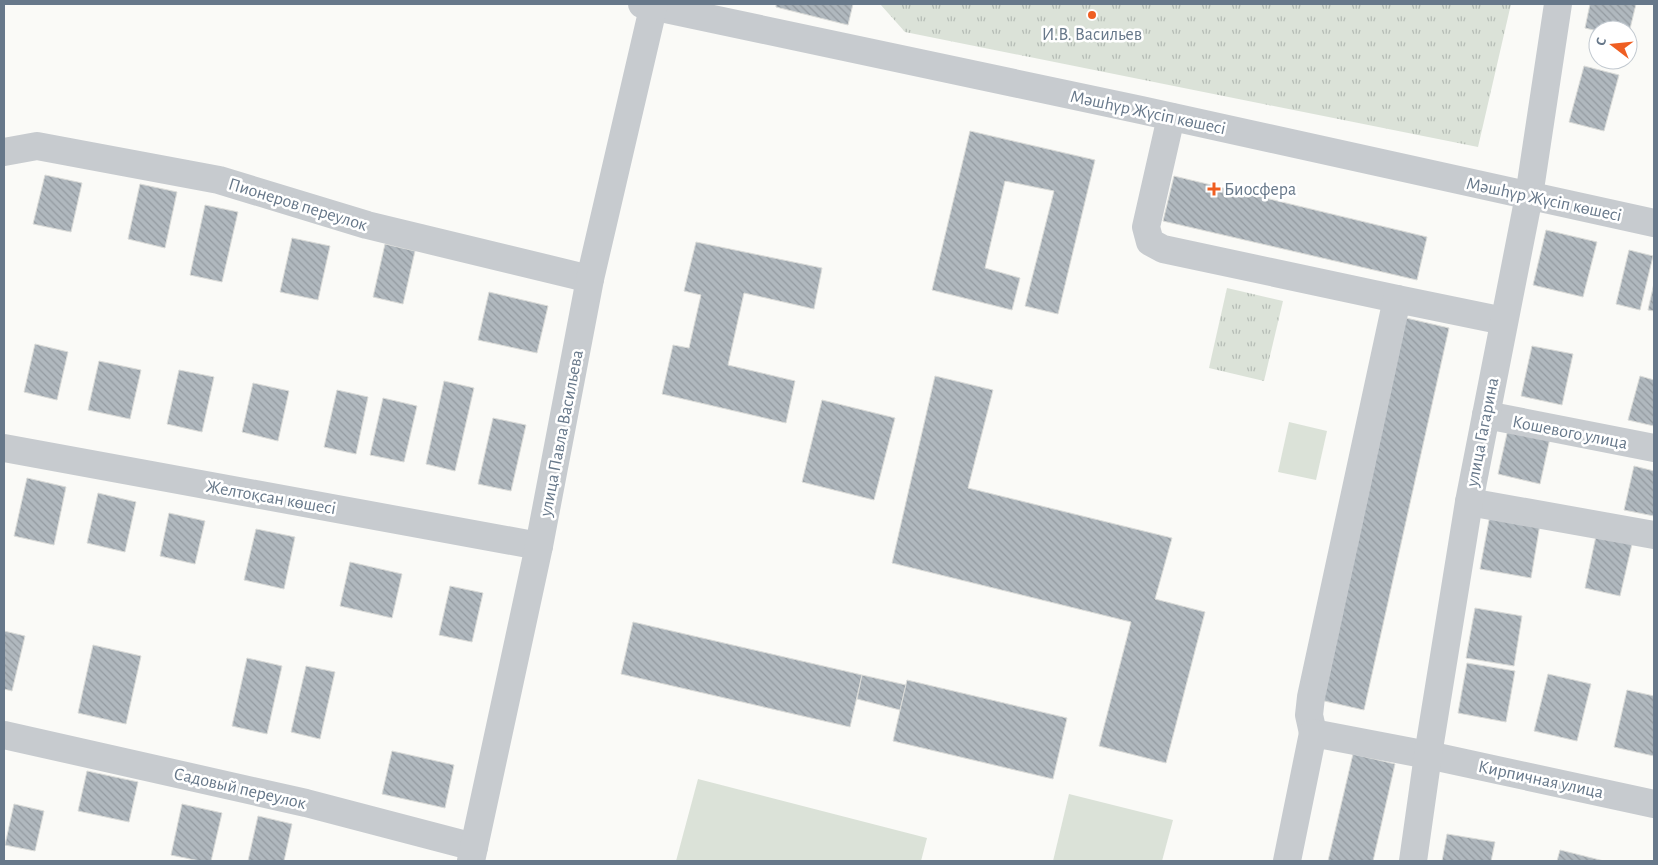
<svg xmlns="http://www.w3.org/2000/svg" width="1658" height="865" viewBox="0 0 1658 865" font-family="'Alegreya Sans',sans-serif">
<defs>
<pattern id="park-tufts" width="24" height="20" patternUnits="userSpaceOnUse" patternTransform="scale(1.25)"><rect width="24" height="20" fill="#dbe2d8"/><path d="M3 7l-1-3M5 7V3M7 7l1-3M15 17l-1-3M17 17v-4M19 17l1-3" fill="none" stroke="#b5bcb5"/></pattern>
<pattern id="building-back-hatch" width="6" height="6" patternUnits="userSpaceOnUse" patternTransform="scale(1.25)"><rect width="6" height="6" fill="#b0b8be"/><path d="M-1 5l2 2M0 0l6 6M5-1l2 2" fill="none" stroke="#939aa0"/></pattern>
</defs>
<rect width="100%" height="100%" fill="#fafaf7"/>
<g fill="#dbe2d8">
<path d="M1289 422 1327 431 1316 480 1278 472Z"/>
<path d="M698 779 927 838 921 861H676Z"/>
<path d="M1069 794 1173 820 1162 861H1053Z"/>
</g>
<g fill="url(#park-tufts)">
<path d="M880 4H1511L1478 147 905 32Z"/>
<path d="M1227 288 1283 301 1264 381 1209 368Z"/>
</g>
<g fill="url(#building-back-hatch)" stroke="#dbdcd9">
<path d="M776 4H853L848 25 776 7Z"/>
<path d="M1590 4H1636L1628 37V30L1598 31 1585 28Z"/>
<path d="M1584 66 1619 75 1604 131 1569 122Z"/>
<path d="M970 131 1095 160 1058 314 1025 306 1054 191 1005 181 985 268 1020 278 1012 310 932 290Z"/>
<path d="M45 175 82 183 71 232 33 224Z"/>
<path d="M1174 176 1427 237 1417 280 1163 221Z"/>
<path d="M140 184 177 192 165 248 128 239Z"/>
<path d="M205 205 238 212 222 282 190 275Z"/>
<path d="M1546 230 1597 242 1583 297 1533 285Z"/>
<path d="M292 238 330 246 318 300 280 292Z"/>
<path d="M696 242 822 268 814 309 744 293 728 365 795 381 786 423 662 394 673 345 689 348 701 295 684 291Z"/>
<path d="M385 244 415 251 403 304 373 297Z"/>
<path d="M1629 250 1653 256 1640 310 1616 304Z"/>
<path d="M1654 283V311L1648 310Z"/>
<path d="M489 292 548 306 537 353 478 340Z"/>
<path d="M1406 318 1449 328 1364 710 1320 700Z"/>
<path d="M35 344 68 352 57 400 24 392Z"/>
<path d="M1532 346 1573 354 1562 405 1521 396Z"/>
<path d="M99 361 141 370 130 419 88 410Z"/>
<path d="M179 370 214 377 202 432 167 424Z"/>
<path d="M935 376 993 390 968 488 1172 538 1155 599 1205 612 1166 763 1099 746 1131 622 892 563Z"/>
<path d="M1640 376 1654 380V426L1628 420Z"/>
<path d="M444 381 474 388 455 471 426 464Z"/>
<path d="M253 383 289 391 278 441 242 432Z"/>
<path d="M337 390 368 397 356 454 324 447Z"/>
<path d="M383 398 417 406 404 462 370 455Z"/>
<path d="M822 400 895 418 874 500 802 482Z"/>
<path d="M493 418 526 425 511 491 478 484Z"/>
<path d="M1508 429 1550 438 1540 484 1498 474Z"/>
<path d="M1634 466 1654 471V516L1624 510Z"/>
<path d="M27 478 66 487 54 545 14 536Z"/>
<path d="M98 493 136 502 125 552 87 543Z"/>
<path d="M169 513 205 521 195 564 160 556Z"/>
<path d="M1490 515 1540 524 1531 578 1480 569Z"/>
<path d="M256 529 295 537 284 589 244 580Z"/>
<path d="M1596 536 1632 544 1620 596 1585 588Z"/>
<path d="M350 562 402 574 392 618 340 606Z"/>
<path d="M450 586 483 593 472 642 439 635Z"/>
<path d="M1475 608 1522 616 1514 666 1466 658Z"/>
<path d="M633 622 862 675 850 727 621 674Z"/>
<path d="M4 631 25 636 12 691 4 689Z"/>
<path d="M93 645 141 656 126 724 78 713Z"/>
<path d="M247 658 282 666 267 734 232 726Z"/>
<path d="M1467 663 1515 671 1506 722 1458 713Z"/>
<path d="M306 666 335 672 320 739 291 732Z"/>
<path d="M1548 674 1591 684 1577 741 1534 731Z"/>
<path d="M862 675 906 685 900 710 857 699Z"/>
<path d="M907 680 1067 718 1053 779 893 741Z"/>
<path d="M1627 690 1654 696V756L1614 747Z"/>
<path d="M392 751 454 765 445 808 382 794Z"/>
<path d="M1353 754 1395 764 1373 861H1328Z"/>
<path d="M87 771 138 782 129 822 78 811Z"/>
<path d="M14 804 44 811 35 851 5 845Z"/>
<path d="M182 804 222 813 211 861H200L171 855Z"/>
<path d="M258 816 292 824 284 861H248Z"/>
<path d="M1447 834 1495 842 1491 861H1442Z"/>
<path d="M1560 850 1604 861H1557Z"/>
</g>
<g fill="none" stroke-linecap="round" stroke-linejoin="round">
<g stroke="#c7cbcf" stroke-width="28">
<path d="M642 4 1141 110 1654 223"/>
<path d="M1171 117 1146 227 1150 242 1163 249 1397 299"/>
<path d="M4 152 37 146 219 180 367 225 590 279"/>
<path d="M1486 415 1654 448"/>
<path d="M4 448 539 546"/>
<path d="M1469 502 1654 535"/>
<path d="M1313 733 1309 715 1311 697 1397 299 1504 321"/>
<path d="M4 735 306 803 474 847"/>
<path d="M471 861 539 546 590 279 654 4"/>
<path d="M1287 861 1313 733 1428 755 1654 804"/>
<path d="M1413 861 1428 755 1469 502 1529 196 1558 4"/>
</g>
</g>
<g fill="#ef5e22" stroke="#fff" stroke-width="2">
<circle cx="1092" cy="15" r="5"/>
<path d="M1211.5 181.5h5v5h5v5h-5v5h-5v-5h-5v-5h5z"/>
</g>
<g text-anchor="middle" stroke-width="5" stroke-linejoin="round" paint-order="stroke">
<g font-size="18" fill="#67788a" stroke="#fff">
<text x="1092" y="40">И.В. Васильев</text>
<text x="1224" y="195" text-anchor="start">Биосфера</text>
</g>
<g font-size="18" fill="#67788a" stroke="#fff">
<text transform="translate(1148 112) rotate(12)" y="6">Мәшһүр Жүсіп көшесі</text>
<text transform="translate(1544 199) rotate(12)" y="6">Мәшһүр Жүсіп көшесі</text>
<text transform="translate(298 204) rotate(17)" y="6">Пионеров переулок</text>
<text transform="translate(1482 432) rotate(-79)" y="6">улица Гагарина</text>
<text transform="translate(1570 432) rotate(11)" y="6">Кошевого улица</text>
<text transform="translate(561 433) rotate(-79)" y="6">улица Павла Васильева</text>
<text transform="translate(271 497) rotate(10)" y="6">Желтоқсан көшесі</text>
<text transform="translate(1541 779) rotate(12)" y="6">Кирпичная улица</text>
<text transform="translate(240 788) rotate(13)" y="6">Садовый переулок</text>
</g>
</g>
<rect width="1658" height="865" fill="none" stroke="#67788a" stroke-width="10"/>
<g transform="translate(1613 45) rotate(286)"><circle r="24" fill="#ffffff" stroke="#c2c9d0"/>
<path d="M0-4L9 19L0 12L-9 19Z" fill="#ef5e22"/>
<text y="-8" font-size="14" font-weight="bold" text-anchor="middle" fill="#67788a">С</text>
</g>
</svg>
